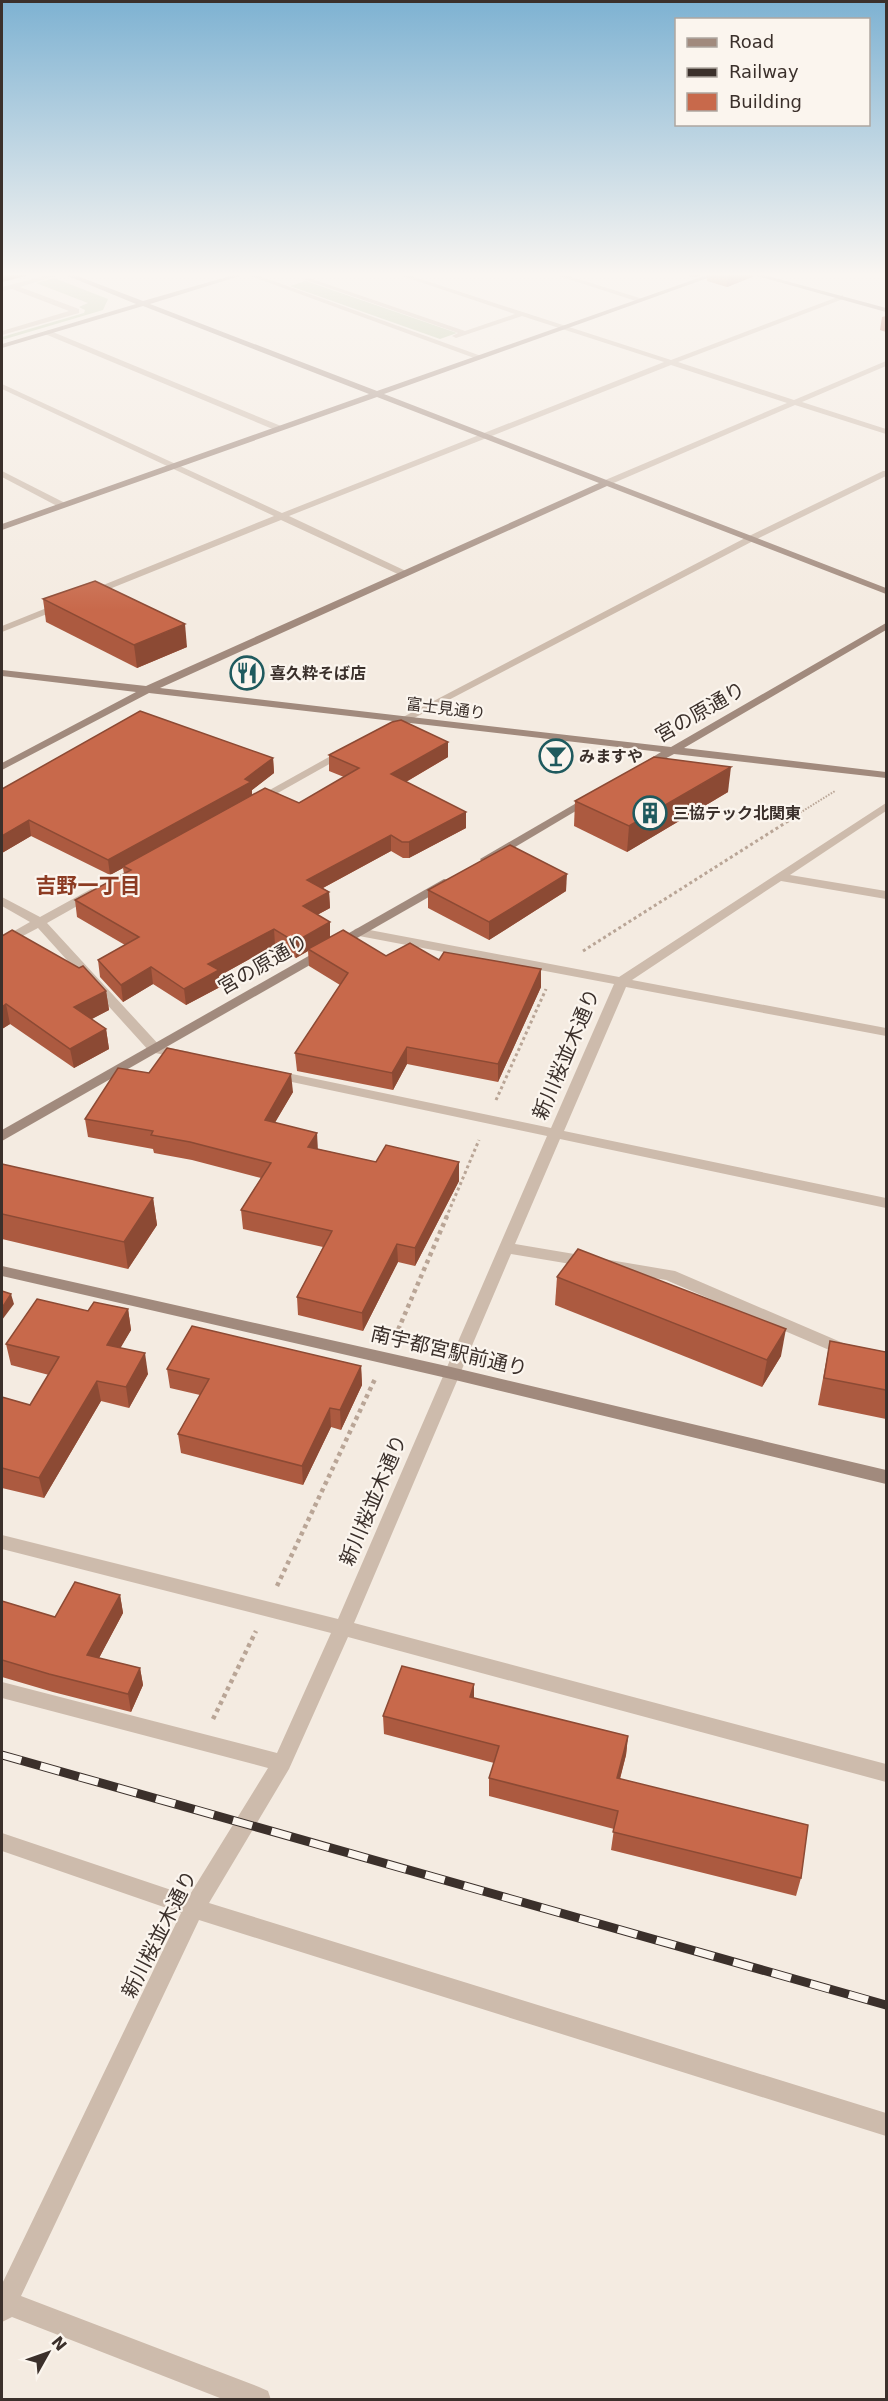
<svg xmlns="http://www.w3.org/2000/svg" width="888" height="2401" viewBox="0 0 888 2401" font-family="'DejaVu Sans','Noto Sans JP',sans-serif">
<rect width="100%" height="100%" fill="#f4ebe1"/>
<g fill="#b8c4a0">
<path d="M54 278 108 299 103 310 2 340V337L84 313 85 310 79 307 88 303 36 283Z"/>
<path d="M306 281 457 333 440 339 290 286Z"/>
</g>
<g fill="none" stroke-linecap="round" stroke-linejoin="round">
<path stroke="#b9a596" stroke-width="2" stroke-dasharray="1.5 1.5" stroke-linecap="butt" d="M790 819 835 791"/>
<g stroke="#b9a596" stroke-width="3" stroke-dasharray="3 3" stroke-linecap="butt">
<path d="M583 951 793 818"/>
<path d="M496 1100 546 989"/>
<path d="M446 1218 479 1140"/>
</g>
<g stroke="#b9a596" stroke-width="4.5" stroke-dasharray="4 4" stroke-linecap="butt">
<path d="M395 1337 447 1216"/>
<path d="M277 1586 375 1379"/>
<path d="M213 1719 256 1631"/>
</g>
<path fill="#cdbbac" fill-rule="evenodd" d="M52 274H62L20 287 79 309V313L2 335V331L69 311 12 289 2 291V287Z"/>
<g fill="#cdbbac" fill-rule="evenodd">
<path d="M245 274H254L484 357 477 359Z"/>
<path d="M396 274H405L671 360 843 295V299L678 362 794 400 886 361V366L802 402 886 429V434L795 405 609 485H603V481L787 403 671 365 289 516 408 572V576H402L281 520 92 596H86V592L274 516 2 389V384L282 513 664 362 522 316 456 338 452 336 458 333 303 279 309 278 465 331 515 314Z"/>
<path d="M553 274H562L646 300 639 302Z"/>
<path d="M48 330 281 426 282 428 275 430 45 334Z"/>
<path d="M2 471 65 503 66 505 59 507 2 477Z"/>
<path d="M883 471H886V476L753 541 393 729 384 727 747 537Z"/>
<path d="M64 601 69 604 67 606 2 632V626Z"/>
<path d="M345 748 349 749V753L260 803 256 804 250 801Z"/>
<path d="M886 803V811L790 875 886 891V899L781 881 632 980 886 1028V1036L626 987 564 1131 886 1198V1208L560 1139 515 1244 675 1271 864 1352 886 1356V1368L855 1361 666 1280 511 1254 354 1623 886 1764V1782L348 1637 289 1769 209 1903 886 2113V2136L199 1920 21 2296 259 2387 268 2391 271 2400H225L12 2317 2 2322V2284L181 1913 2 1851V1833L189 1896 268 1768 2 1698V1682L277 1753 331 1633 2 1549V1535L338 1619 547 1136 273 1078 266 1074 273 1070 551 1128 614 984 359 936 353 932 355 929 359 928 619 977Z"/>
<path d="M91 889 95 890V896L47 923 160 1046 190 1052 192 1055 190 1058 185 1059 150 1052 38 928 2 947V938L30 922 2 906V897L40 917Z"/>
</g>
<g fill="#a18a7d" fill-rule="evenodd">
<path d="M63 274H72L143 301 237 274H246L150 304 377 391 710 274H719L384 394 886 588V594L607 486 160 688 671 747 886 623V630L684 748 886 772V778L674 754 644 770 638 767 640 765 661 752 149 693 2 770V763L136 692 2 676V670L146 686 599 483 377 397 2 530V524L369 394 143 306 2 348V344L136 304Z"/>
<path d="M750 274H760L886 308V312Z"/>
<path d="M592 794 598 797 596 799 490 862H482L480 859Z"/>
<path d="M444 879 448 880V886L2 1141V1130Z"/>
<path d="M2 1266 451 1367 886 1470V1484L451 1379 2 1276Z"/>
</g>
<g stroke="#3b302b" stroke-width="9">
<path id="rail" d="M2 1755 886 2005"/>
</g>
<use href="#rail" stroke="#fbf5ee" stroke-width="7" stroke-dasharray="20" stroke-linecap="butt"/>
</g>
<g fill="#ac5a40">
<path d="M682 274H753L752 277 727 287 707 281V274L694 277Z"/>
<path d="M886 316V332L880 330 882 317Z"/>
<path d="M43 599 187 647 137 668 46 622Z"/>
<path d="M329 755 448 757 406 782 466 812V828L409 858H403L391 851 323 888 329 892 330 908 317 915 330 937 386 956 541 969V987L498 1082 407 1064 393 1090 297 1071 295 1053 340 985 309 966 308 951 296 958 275 945 219 976 220 987 186 1005 153 984 123 1002 100 977 98 960 125 945 77 917 75 900 124 874 123 868 110 875 31 836 2 853V789L273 758 274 773 252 790V795L299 803 344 777 329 771Z"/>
<path d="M728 792 627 852 574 826 575 801Z"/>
<path d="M428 890 566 891 489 940 428 908Z"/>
<path d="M2 936 106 991 109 1010 91 1019 106 1029 109 1049 74 1068 10 1024 2 1029Z"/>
<path d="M149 1073 293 1092 275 1122 318 1149 376 1162H459V1181L415 1266 398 1262 363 1331 298 1315 297 1297 323 1247 243 1229 241 1210 261 1178 192 1160 154 1153 153 1149 88 1137 85 1119Z"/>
<path d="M2 1164 153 1198 157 1225 128 1269 2 1239Z"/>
<path d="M557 1277 781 1356 762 1387 555 1305Z"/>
<path d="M128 1309 131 1330 120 1348 148 1374 129 1408 101 1401 44 1498 2 1488V1397L30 1405 49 1375 11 1365 6 1344 88 1311Z"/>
<path d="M830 1341 886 1352V1419L818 1405Z"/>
<path d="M361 1366 362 1385 341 1430 331 1427 303 1485 181 1453 178 1434 200 1395 170 1388 167 1369Z"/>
<path d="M120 1595 123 1613 99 1658 140 1668 143 1685 131 1712 53 1692 2 1677V1601L55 1617Z"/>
<path d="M474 1698 628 1736 626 1755 620 1779 801 1878 796 1896 611 1850 614 1829 489 1796V1778L494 1763 384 1734 383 1716Z"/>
</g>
<g fill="#8c4a34">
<path d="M2 274H30V275L2 282Z"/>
<path d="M695 274H707L694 277Z"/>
<path d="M733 274H753L752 277 727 287 728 275Z"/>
<path d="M185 624 187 647 137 668 134 645Z"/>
<path d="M448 742V757L392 790 391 774Z"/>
<path d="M273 758 274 773 252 790V797L123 866V868L110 875 108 860 245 779Z"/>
<path d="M731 767 728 792 627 852 629 826Z"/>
<path d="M466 812V828L409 858V842Z"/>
<path d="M29 820 31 836 2 853V836Z"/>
<path d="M391 835V851L308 896 307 880Z"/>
<path d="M567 874 566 891 489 940V922Z"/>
<path d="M329 892 330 908 304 922 303 906Z"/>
<path d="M330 922V939L308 949V951L296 958 295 942Z"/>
<path d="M274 929 275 945 219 976 220 987 186 1005 184 989 208 964Z"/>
<path d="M151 967 153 984 123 1002 121 985Z"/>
<path d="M541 969V987L498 1082V1064Z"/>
<path d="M106 991 109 1010 77 1027 74 1007Z"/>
<path d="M6 1004 10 1024 2 1029V1007Z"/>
<path d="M106 1029 109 1049 74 1068 70 1049Z"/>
<path d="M407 1047V1064L393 1090 392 1073Z"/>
<path d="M291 1074 293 1092 266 1138 265 1120Z"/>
<path d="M317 1133 318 1151 308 1147Z"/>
<path d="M459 1162V1181L415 1266V1248Z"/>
<path d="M153 1198 157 1225 128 1269 124 1242Z"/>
<path d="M397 1244 398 1262 363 1331 362 1313Z"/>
<path d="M11 1294 14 1304 2 1320V1308Z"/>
<path d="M128 1309 131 1330 110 1366 107 1345Z"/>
<path d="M786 1329 781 1356 762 1387 767 1360Z"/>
<path d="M145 1353 148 1374 129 1408 126 1387Z"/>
<path d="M361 1366 362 1385 341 1430 340 1410Z"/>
<path d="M97 1381 101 1401 44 1498 39 1478Z"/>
<path d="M330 1408 331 1427 303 1485 302 1466Z"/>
<path d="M120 1595 123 1613 91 1673 87 1655Z"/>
<path d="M140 1668 143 1685 131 1712 128 1694Z"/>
<path d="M474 1684V1703L470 1697Z"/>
<path d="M628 1736 626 1755 615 1797 617 1778Z"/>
</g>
<g fill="#c8694b" stroke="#8c4a34" stroke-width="1.5">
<path d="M95 581 185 624 134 645 43 599Z"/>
<path d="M140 711 273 758 245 779 251 782 108 860 29 820 2 836V789Z"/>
<path d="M401 720 448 742 391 774 466 812 409 842H402L391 835 307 880 329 892 303 906 330 922 295 942 274 929 208 964 219 970 184 989 151 967 121 985 98 960 139 937 75 900 131 870 123 866 265 788 299 803 359 768 329 755 392 722Z"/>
<path d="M654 757 731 767 629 826 575 801Z"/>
<path d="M510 845 567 874 489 922 428 890Z"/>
<path d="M12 930 79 968 83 966 106 991 74 1007 106 1029 70 1049 6 1004 2 1007V936Z"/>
<path d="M343 930 386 956 410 943 439 960 444 952 541 969 498 1064 407 1047 392 1073 295 1053 348 973 308 949Z"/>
<path d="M167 1048 291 1074 265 1120 317 1133 308 1147 376 1162 386 1145 459 1162 415 1248 397 1244 362 1313 297 1297 332 1231 241 1210 271 1163 190 1142 151 1135 153 1131 85 1119 118 1068 149 1073Z"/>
<path d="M2 1164 153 1198 124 1242 2 1214Z"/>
<path d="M578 1249 786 1329 767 1360 557 1277Z"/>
<path d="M2 1291 11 1294 2 1308Z"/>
<path d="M37 1299 88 1311 94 1302 128 1309 107 1345 145 1353 126 1387 97 1381 39 1478 2 1468V1397L30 1405 59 1357 6 1344Z"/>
<path d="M192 1326 361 1366 340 1410 330 1408 302 1466 178 1434 209 1379 167 1369Z"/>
<path d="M830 1341 886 1352V1390L824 1378Z"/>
<path d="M75 1582 120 1595 87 1655 140 1668 128 1694 49 1674 2 1660V1601L55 1617Z"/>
<path d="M402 1666 474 1684 470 1697 628 1736 617 1778 808 1825 801 1878 613 1832 618 1811 489 1778 499 1746 383 1716Z"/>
</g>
<linearGradient id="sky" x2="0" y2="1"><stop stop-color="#7eb2d2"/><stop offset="0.45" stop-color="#faf6f2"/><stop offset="1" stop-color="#faf6f2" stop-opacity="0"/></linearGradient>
<rect width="888" height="610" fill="url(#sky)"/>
<defs>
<g id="restaurant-ring" transform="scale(1.725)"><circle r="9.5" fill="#fbf5ee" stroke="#1f5a5e" stroke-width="1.5"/><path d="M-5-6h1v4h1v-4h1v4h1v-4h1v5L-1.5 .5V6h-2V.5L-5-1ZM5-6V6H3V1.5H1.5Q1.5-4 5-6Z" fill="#1f5a5e"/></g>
<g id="bar-ring" transform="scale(1.725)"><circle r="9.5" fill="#fbf5ee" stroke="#1f5a5e" stroke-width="1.5"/><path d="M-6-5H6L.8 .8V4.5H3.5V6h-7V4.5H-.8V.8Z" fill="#1f5a5e"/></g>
<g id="building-ring" transform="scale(1.725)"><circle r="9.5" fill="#fbf5ee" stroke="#1f5a5e" stroke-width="1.5"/><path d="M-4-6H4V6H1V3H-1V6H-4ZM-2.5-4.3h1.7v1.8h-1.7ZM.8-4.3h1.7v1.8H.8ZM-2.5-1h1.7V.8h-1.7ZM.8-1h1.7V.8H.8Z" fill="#1f5a5e"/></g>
</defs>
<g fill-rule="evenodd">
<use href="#restaurant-ring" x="247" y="673"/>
<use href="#bar-ring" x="556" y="756"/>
<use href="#building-ring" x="650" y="813"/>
</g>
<g text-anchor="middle" stroke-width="4.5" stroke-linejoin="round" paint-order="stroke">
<g font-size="16" font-weight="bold" fill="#3b302b" stroke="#fbf5ee" text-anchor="start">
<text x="270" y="679">喜久粋そば店</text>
<text x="579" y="762">みますや</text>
<text x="673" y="819">三協テック北関東</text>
</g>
<g font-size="16" fill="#3b302b" stroke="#fbf5ee">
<text transform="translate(446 708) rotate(7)" y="6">富士見通り</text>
</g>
<g font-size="20" fill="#3b302b" stroke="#fbf5ee">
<text transform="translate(700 712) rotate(-30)" y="7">宮の原通り</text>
<text transform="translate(263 964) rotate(-30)" y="7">宮の原通り</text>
<text transform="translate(566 1054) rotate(-67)" y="7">新川桜並木通り</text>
<text transform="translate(449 1351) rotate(13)" y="7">南宇都宮駅前通り</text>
<text transform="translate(373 1500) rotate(-67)" y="7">新川桜並木通り</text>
<text transform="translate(159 1934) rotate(-63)" y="7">新川桜並木通り</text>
</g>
<g font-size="21" font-weight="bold" fill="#8c3b22" stroke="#fbf5ee">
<text x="88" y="893">吉野一丁目</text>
</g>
</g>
<rect width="888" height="2401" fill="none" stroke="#3b302b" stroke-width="6"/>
<rect x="675" y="18" width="195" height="108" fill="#fbf5ee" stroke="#aea6a0" stroke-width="1.5"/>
<rect x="687" y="38" width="30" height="9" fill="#a18a7d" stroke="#aea6a0" stroke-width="1.5"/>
<text x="729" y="48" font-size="18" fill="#3b302b">Road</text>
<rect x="687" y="68" width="30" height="9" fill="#3b302b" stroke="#aea6a0" stroke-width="1.5"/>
<text x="729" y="78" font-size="18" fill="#3b302b">Railway</text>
<rect x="687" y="93" width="30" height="18" fill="#c8694b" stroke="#aea6a0" stroke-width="1.5"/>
<text x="729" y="108" font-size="18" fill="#3b302b">Building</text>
<g transform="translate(48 2353) rotate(50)" stroke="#fbf5ee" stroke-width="4.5" paint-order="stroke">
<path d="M0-4.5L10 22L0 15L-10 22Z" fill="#3b302b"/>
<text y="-9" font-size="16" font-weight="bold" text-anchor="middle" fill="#3b302b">N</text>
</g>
</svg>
